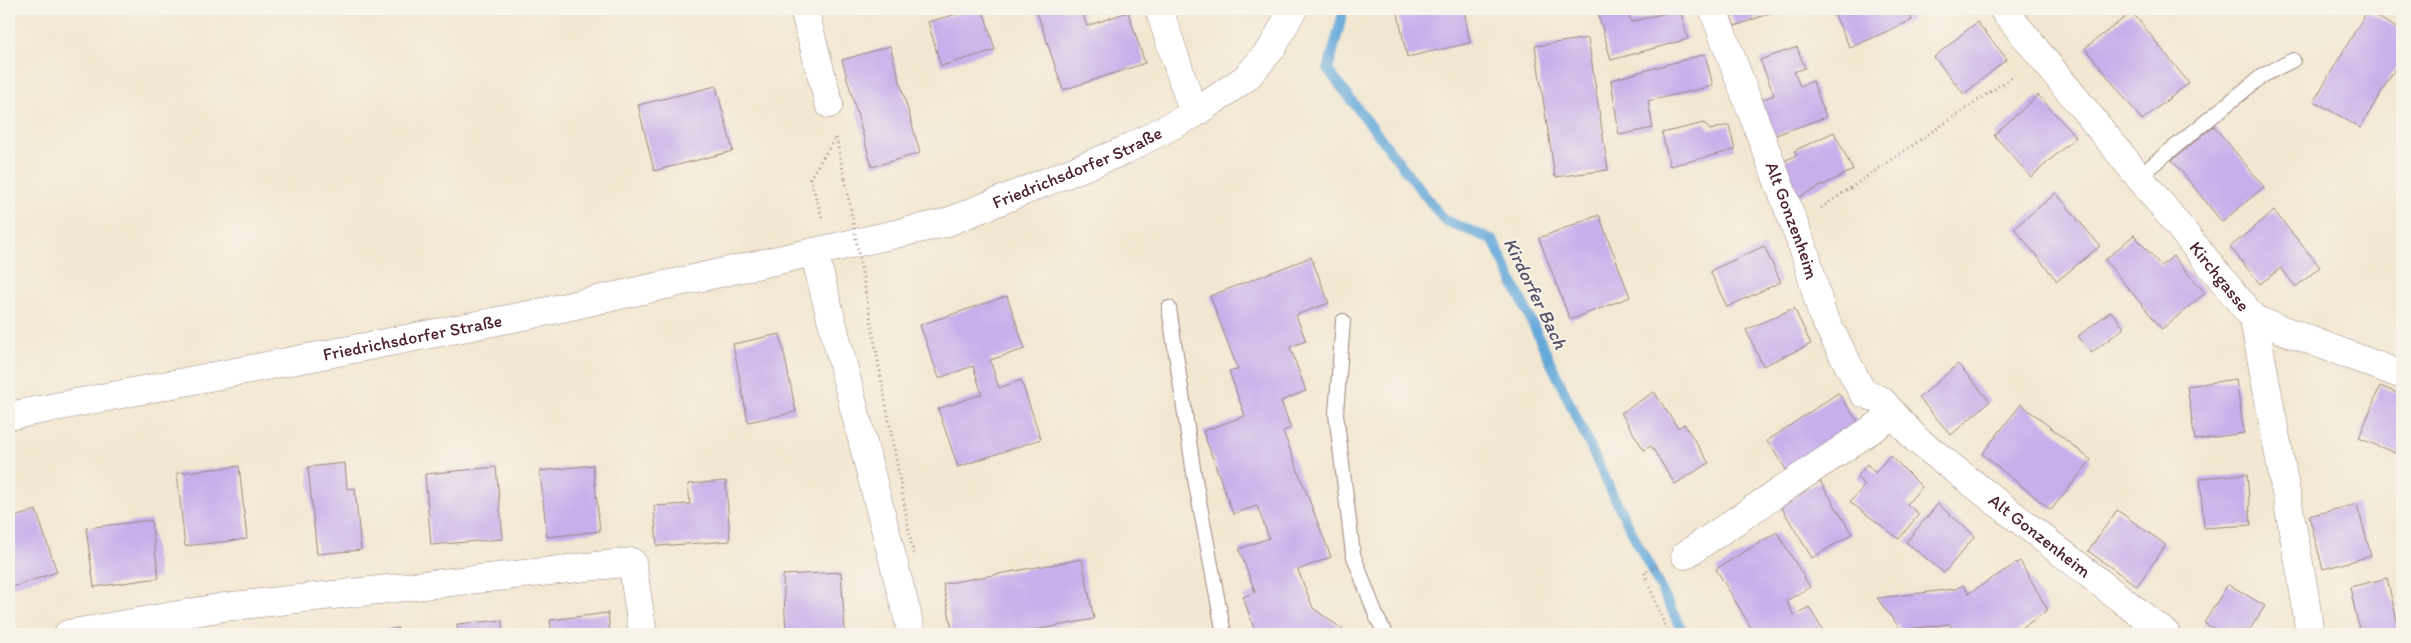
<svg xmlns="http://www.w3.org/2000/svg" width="2411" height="643" viewBox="0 0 2411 643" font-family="Itim,sans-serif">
<rect width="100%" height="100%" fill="#f7f3e8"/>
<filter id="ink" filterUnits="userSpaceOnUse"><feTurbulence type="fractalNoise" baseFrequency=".02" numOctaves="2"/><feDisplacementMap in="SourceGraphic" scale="10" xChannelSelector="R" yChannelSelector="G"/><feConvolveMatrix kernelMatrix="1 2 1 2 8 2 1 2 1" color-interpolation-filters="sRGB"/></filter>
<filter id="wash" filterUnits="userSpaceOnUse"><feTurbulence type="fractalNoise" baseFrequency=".0096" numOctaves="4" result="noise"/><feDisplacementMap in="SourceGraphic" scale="20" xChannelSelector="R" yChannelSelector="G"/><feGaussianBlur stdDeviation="1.12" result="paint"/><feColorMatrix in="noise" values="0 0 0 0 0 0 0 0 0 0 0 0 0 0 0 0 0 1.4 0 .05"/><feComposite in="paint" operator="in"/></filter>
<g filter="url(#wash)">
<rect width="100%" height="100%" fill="#f2e7d0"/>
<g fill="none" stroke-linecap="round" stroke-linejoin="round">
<path stroke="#65a9da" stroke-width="10" d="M1344 9 1328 70 1444 220 1493 240 1613 495 1684 634"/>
</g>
<g id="blocks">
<g fill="#c7afeb">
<path d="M975 9H983L995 50 941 66 928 22Z"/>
<path d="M1036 9H1081L1087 26 1128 12 1145 63 1063 90Z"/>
<path d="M1397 9H1464L1470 43 1407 57Z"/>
<path d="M1597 9H1627L1631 22 1680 9 1688 39 1611 60Z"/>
<path d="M1728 9H1781L1735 26Z"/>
<path d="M1832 9H1906L1912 20 1850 48Z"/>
<path d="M2367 11 2402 31V57L2360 128 2314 101Z"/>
<path d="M2132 12 2189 83 2142 120 2085 48Z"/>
<path d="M1977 22 2007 59 1964 94 1934 57Z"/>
<path d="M1588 38 1608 170 1555 177 1535 46Z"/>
<path d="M890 46 920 153 872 167 842 60Z"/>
<path d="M1797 47 1805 68 1794 72 1800 86 1813 81 1826 117 1773 136 1761 100 1774 95 1760 60Z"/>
<path d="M1705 54 1713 86 1648 101 1653 128 1619 135 1611 80Z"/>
<path d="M716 86 733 151 654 171 638 105Z"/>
<path d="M2038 95 2076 137 2031 177 1994 135Z"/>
<path d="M1704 123 1710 130 1729 125 1735 150 1670 166 1662 133Z"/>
<path d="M2214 126 2264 187 2222 222 2172 160Z"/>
<path d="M1834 132 1853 170 1799 197 1782 162 1797 155 1794 151Z"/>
<path d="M2056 193 2100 246 2057 281 2014 228Z"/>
<path d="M2274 211 2320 267 2296 287 2281 268 2260 284 2230 247Z"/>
<path d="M1599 215 1630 297 1570 320 1539 238Z"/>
<path d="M2134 235 2161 266 2173 256 2205 293 2162 329 2105 260Z"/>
<path d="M1764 246 1781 282 1727 307 1710 271Z"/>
<path d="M1311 257 1329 303 1296 315 1306 341 1290 347 1306 391 1281 401 1291 428 1283 431 1331 557 1298 570 1313 608 1349 634H1271L1269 629 1256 634 1243 597 1255 592 1239 549 1269 538 1257 506 1233 514 1203 431 1245 416 1229 371 1238 370 1210 296Z"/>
<path d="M1007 296 1025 349 990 360 999 388 1021 380 1041 439 958 467 938 409 982 394 973 366 939 378 920 325Z"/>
<path d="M1794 308 1811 344 1763 366 1746 330Z"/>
<path d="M2111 311 2124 328 2091 353 2078 336Z"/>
<path d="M780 334 796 412 748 422 733 344Z"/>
<path d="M1958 364 1990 401 1951 435 1919 398Z"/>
<path d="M2236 379 2244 433 2195 440 2187 386Z"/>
<path d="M2380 386 2402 395V456L2359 438Z"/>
<path d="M1654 392 1678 428 1684 424 1709 463 1675 484 1651 446 1644 450 1621 413Z"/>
<path d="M1838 393 1861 426 1789 474 1767 441Z"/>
<path d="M2021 404 2091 460 2051 510 1982 454Z"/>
<path d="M1890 455 1922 487 1907 504 1919 514 1899 539 1850 502 1865 485 1857 477 1867 464 1875 473Z"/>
<path d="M345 463 347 489 355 488 361 550 317 554 308 467Z"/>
<path d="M593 465 600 531 547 537 540 471Z"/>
<path d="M239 466 247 539 185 546 177 473Z"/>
<path d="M496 467 503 539 431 545 425 474Z"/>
<path d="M2247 474 2251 525 2204 528 2200 478Z"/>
<path d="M726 481 730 541 657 546 654 506 690 504 688 484Z"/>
<path d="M1820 481 1852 534 1812 558 1780 505Z"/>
<path d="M1938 504 1975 536 1944 573 1906 542Z"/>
<path d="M2357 504 2371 556 2323 569 2309 516Z"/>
<path d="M36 510 57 572 9 588V519Z"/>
<path d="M2117 510 2166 545 2137 586 2088 551Z"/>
<path d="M151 520 159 578 94 587 86 528Z"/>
<path d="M1777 532 1810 587 1786 601 1794 615 1809 607 1825 634H1755L1716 569Z"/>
<path d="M1082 559 1094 619 1013 634H953L943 584Z"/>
<path d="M2020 561 2048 610 2013 634H1956L1949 624 1901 630 1877 598 1955 589 1963 585 1969 593Z"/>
<path d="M841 572 845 631 786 634 783 575Z"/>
<path d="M2387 578 2400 634H2360L2350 587Z"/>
<path d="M2228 584 2265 606 2247 634H2222L2204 623Z"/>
<path d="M608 613 610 634H552L550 620Z"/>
<path d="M502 620 503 634H458L457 624Z"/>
<path d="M398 628 399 634H364V633Z"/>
</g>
</g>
</g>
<g filter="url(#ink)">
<use href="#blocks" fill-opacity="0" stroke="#9e837e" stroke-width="1"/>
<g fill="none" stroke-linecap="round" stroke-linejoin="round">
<g stroke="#9e837e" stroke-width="16">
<g id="service">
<path d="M2139 176 2262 76 2293 60"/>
<path d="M1169 308 1194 474 1224 634"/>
<path d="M1343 321 1336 414 1353 554 1377 618 1386 634"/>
</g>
</g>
<g stroke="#9e837e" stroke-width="29">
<g id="minor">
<path d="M804 9 829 104"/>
<path d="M1159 9 1194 114"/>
<path id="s1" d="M1713 9 1806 256 1822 314 1863 393 1881 400 1917 440 2166 634"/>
<path id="s2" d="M2003 9 2254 319 2303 585 2310 634"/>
<path d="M814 252 912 634"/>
<path d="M2254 319 2402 375"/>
<path d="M1685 555 1893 415"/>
<path d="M68 634 224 607 632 562 643 634"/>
</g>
</g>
<g stroke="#9e837e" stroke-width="29">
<g id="tertiary">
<path id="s3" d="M9 416 539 313 945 223 1123 151 1194 114 1247 77 1272 48 1293 9"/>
</g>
</g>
<g stroke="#9e837e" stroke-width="3" stroke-dasharray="1 4" stroke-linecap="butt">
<path d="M836 138 845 179"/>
<path d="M1821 208 2015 75"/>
<path d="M822 217 810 178 836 137"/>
<path d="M1657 567 1644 572 1668 634"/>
</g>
<use href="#service" stroke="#fff" stroke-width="14"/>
<use href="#minor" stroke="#fff" stroke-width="28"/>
<use href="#tertiary" stroke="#fff" stroke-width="28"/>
<path stroke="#9e837e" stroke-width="3" stroke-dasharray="1 4" stroke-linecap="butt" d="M845 179 914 558"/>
</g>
</g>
<g text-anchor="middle" stroke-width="4" stroke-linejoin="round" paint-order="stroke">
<g font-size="18" fill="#4a1f2b" stroke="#f7f3e8">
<text dy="6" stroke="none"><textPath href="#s3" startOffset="1099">Friedrichsdorfer Straße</textPath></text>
<text dy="6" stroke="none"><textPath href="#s1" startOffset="226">Alt Gonzenheim</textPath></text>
<text dy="6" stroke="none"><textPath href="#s2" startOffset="344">Kirchgasse</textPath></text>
<text dy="6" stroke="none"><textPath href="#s3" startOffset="411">Friedrichsdorfer Straße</textPath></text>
<text dy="6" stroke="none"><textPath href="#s1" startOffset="642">Alt Gonzenheim</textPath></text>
</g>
<g font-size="19" font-style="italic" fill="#534f68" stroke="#f7f3e8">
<text transform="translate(1536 293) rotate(64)" y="7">Kirdorfer Bach</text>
</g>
</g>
<rect width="2411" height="643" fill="none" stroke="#f7f3e8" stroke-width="30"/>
</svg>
